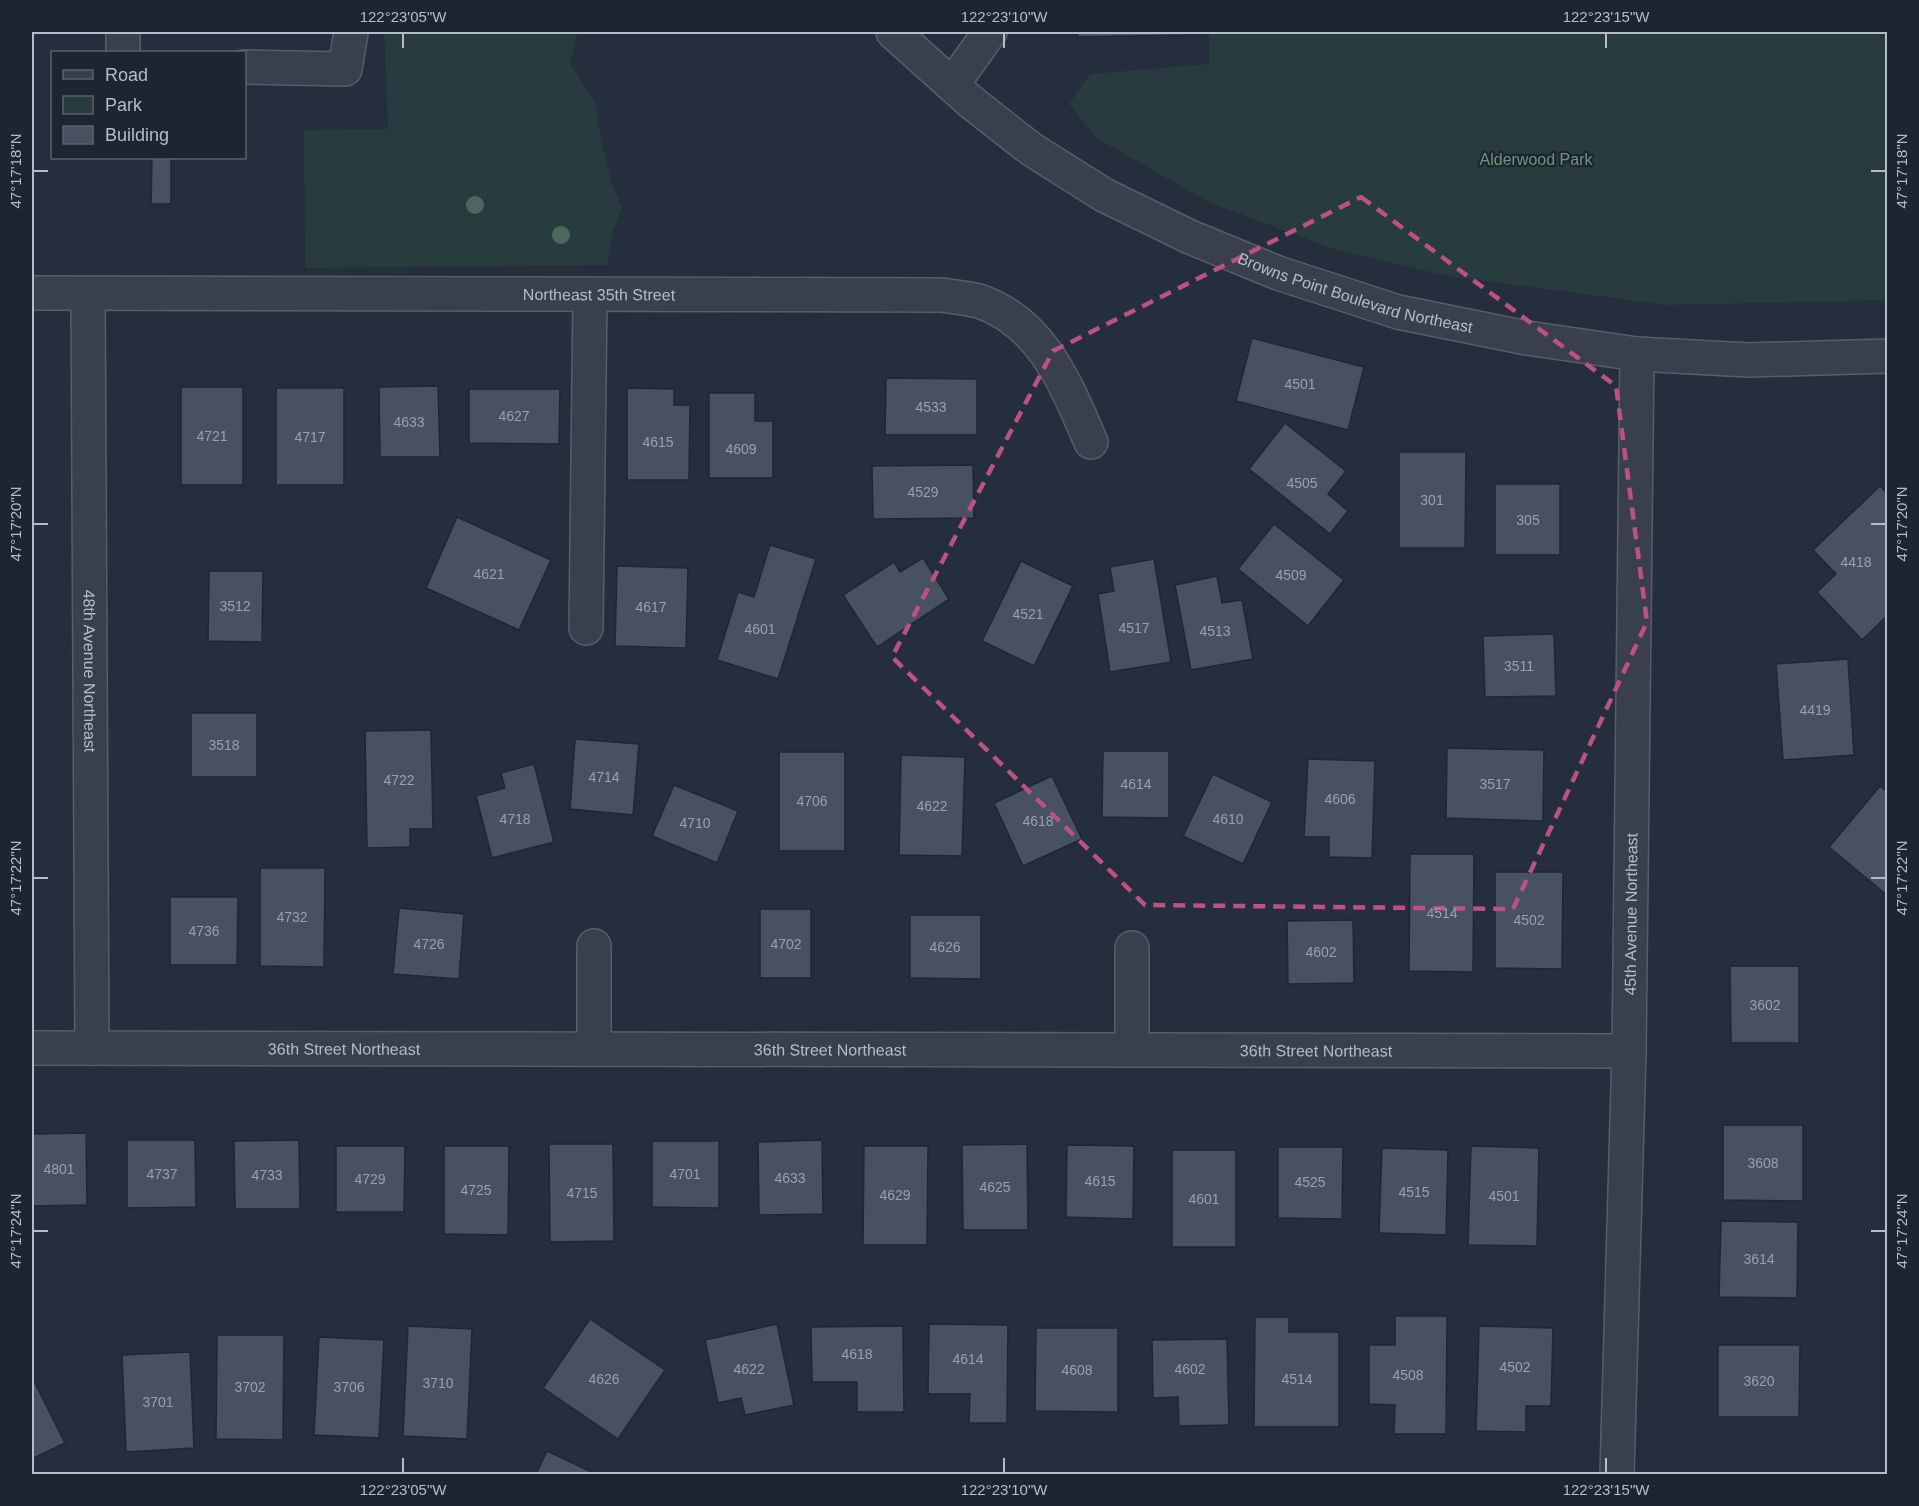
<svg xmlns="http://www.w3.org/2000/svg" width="1919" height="1506" viewBox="0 0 1919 1506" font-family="Arial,sans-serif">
<rect width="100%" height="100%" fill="#252e3c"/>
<g fill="#283b3e">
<path d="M384 32H578L570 63 595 103 601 140 612 184 622 207 612 235 607 265 305 268 304 130 388 129Z"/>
<path d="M1209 32H1887V300L1666 305 1448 276 1333 249 1209 202 1095 137 1069 104 1090 74 1209 64Z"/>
</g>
<g fill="#475160" stroke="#202733" stroke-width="1.5">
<path d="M1078 32H1189V35L1078 37Z"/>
<path d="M152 158H171V204H151Z"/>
<path d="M1252 338 1364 367 1348 430 1236 401Z"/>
<path d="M886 378 977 379V435H885Z"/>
<path d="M438 386 440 457H380L379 387Z"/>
<rect x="181" y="387" width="62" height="98"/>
<rect x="276" y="388" width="68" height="97"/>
<path d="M627 388 674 389V405H690L689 480H627Z"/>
<path d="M469 389H560L559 444 469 443Z"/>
<path d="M709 393H755V421H773V478H709Z"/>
<path d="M1285 423 1346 471 1328 494 1348 511 1330 534 1249 469Z"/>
<path d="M1399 452H1466L1465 548H1399Z"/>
<path d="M973 465 974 518 873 519 872 466Z"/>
<rect x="1495" y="484" width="65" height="71"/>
<path d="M1880 486 1888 494V615L1862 640 1817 592 1836 574 1813 550Z"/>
<path d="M457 517 551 560 519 630 426 588Z"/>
<path d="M1274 524 1344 580 1308 626 1238 569Z"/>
<path d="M770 545 816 559 778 679 717 660 738 592 754 597Z"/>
<path d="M923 558 949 599 877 647 843 595 894 562 900 572Z"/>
<path d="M1154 559 1171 662 1110 672 1098 594 1114 591 1110 567Z"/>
<path d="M1021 561 1073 586 1034 666 982 641Z"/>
<path d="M617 566 688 568 686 648 615 646Z"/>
<path d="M209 571H263L262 642 208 641Z"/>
<path d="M1217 576 1222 603 1242 600 1253 659 1191 670 1175 585Z"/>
<path d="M1554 634 1556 696 1485 697 1483 636Z"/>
<path d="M1848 659 1854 755 1783 760 1776 664Z"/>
<rect x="191" y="713" width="66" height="64"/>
<path d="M431 730 433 829H410V847L367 848 365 731Z"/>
<path d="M575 739 639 744 633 815 570 809Z"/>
<path d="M1447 748 1544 750 1543 821 1446 818Z"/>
<path d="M1103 751H1169V818L1102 817Z"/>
<rect x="779" y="752" width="66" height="99"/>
<path d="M901 755 965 757 962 856 899 855Z"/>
<path d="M1308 759 1375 761 1372 858 1329 857V837H1304Z"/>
<path d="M534 764 554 842 492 858 476 796 505 788 501 773Z"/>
<path d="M1213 774 1272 802 1243 864 1183 836Z"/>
<path d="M1052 776 1082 839 1023 866 994 803Z"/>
<path d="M674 785 738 811 717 863 652 836Z"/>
<path d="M1880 786 1888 792V896L1829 847Z"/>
<path d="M1410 854H1474L1473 972 1409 971Z"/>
<path d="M260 868H325L324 967 260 966Z"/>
<path d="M1495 872H1563L1562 969 1495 968Z"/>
<path d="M170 897H238L237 965H170Z"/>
<path d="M399 908 464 914 459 979 393 974Z"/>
<rect x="760" y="909" width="51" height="69"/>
<path d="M910 915H981V979L910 978Z"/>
<path d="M1353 920 1354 983 1288 984 1287 921Z"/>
<path d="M1730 966H1799V1043H1731Z"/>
<path d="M1723 1125H1803V1201L1723 1200Z"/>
<path d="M86 1133 87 1205 32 1206V1134Z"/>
<path d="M127 1140H195L196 1207 127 1208Z"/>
<path d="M299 1140 300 1209H235L234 1141Z"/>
<path d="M822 1140 823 1214 759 1215 758 1142Z"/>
<path d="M652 1141H719V1208L652 1207Z"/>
<path d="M549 1144H613L614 1241 550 1242Z"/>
<path d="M1027 1144 1028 1230H963L962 1145Z"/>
<path d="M1067 1145 1134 1146 1133 1219 1066 1217Z"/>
<path d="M336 1146H405L404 1212H336Z"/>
<path d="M444 1146H509L508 1235 444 1234Z"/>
<path d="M864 1146H928L927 1245H863Z"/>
<path d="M1471 1146 1539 1148 1537 1246 1468 1245Z"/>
<path d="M1278 1147H1343L1342 1219 1278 1218Z"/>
<path d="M1382 1148 1448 1150 1446 1235 1379 1233Z"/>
<rect x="1172" y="1150" width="64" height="97"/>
<path d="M1721 1221 1798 1222 1797 1298 1719 1297Z"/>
<path d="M1395 1316H1447L1446 1434H1394L1395 1405 1369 1404V1345H1395Z"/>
<path d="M1255 1317H1289V1332H1339V1427H1254Z"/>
<path d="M590 1319 665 1370 618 1439 543 1388Z"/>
<path d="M777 1324 794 1405 745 1415 741 1398 718 1403 705 1340Z"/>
<path d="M929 1324 1008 1325 1007 1423H969L970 1394H928Z"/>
<path d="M408 1326 472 1329 467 1439 403 1436Z"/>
<path d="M903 1326 904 1412H857V1382H812L811 1327Z"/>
<path d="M1479 1326 1553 1328 1551 1406H1526V1432L1476 1431Z"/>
<path d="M1036 1328H1118V1412L1035 1411Z"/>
<path d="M217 1335H284L283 1440 216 1439Z"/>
<path d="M319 1337 384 1340 379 1438 314 1435Z"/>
<path d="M1227 1339 1229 1425 1179 1426 1178 1397 1153 1398 1152 1340Z"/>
<path d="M1718 1345H1800L1799 1417H1718Z"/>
<path d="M190 1352 194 1448 126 1452 122 1355Z"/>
<path d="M32 1377 65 1443 32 1459Z"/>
<path d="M547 1451 596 1474H536Z"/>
</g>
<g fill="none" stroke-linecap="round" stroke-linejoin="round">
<g stroke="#575e6a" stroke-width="36">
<g id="minor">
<path id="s1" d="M893 32 971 102 1031 149 1104 195 1190 237 1278 273 1398 312 1527 338 1637 354 1748 360 1888 356"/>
<path d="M123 52V32"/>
<path d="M244 67 345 69 351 32"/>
<path d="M952 85 990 32"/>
<path id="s2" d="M32 293 942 295C954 297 967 298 979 301 1043 323 1066 385 1091 442"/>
<path id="s3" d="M88 295 92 1048"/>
<path d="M586 628 590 295"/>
<path d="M594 946V1049"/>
<path d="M1132 948V1050"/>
<path id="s4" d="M32 1048 1629 1051"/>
<path id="s5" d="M1617 1474 1629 1051 1637 354"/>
</g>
</g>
<use href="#minor" stroke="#39404c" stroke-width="33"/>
</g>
<g fill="#4d675e">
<circle cx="475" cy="205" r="9"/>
<circle cx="561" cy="235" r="9"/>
</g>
<path fill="none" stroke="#bd5181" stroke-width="4.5" stroke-dasharray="12 8" stroke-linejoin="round" d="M1361 197 1616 386 1647 622 1513 909 1145 905 892 657 1053 351Z"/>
<path fill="none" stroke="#b5bbc7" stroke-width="2" d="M403 33V48M1004 33V48M1606 33V48M33 171H48M1871 171H1886M33 524H48M1871 524H1886M33 878H48M1871 878H1886M33 1231H48M1871 1231H1886M403 1458V1473M1004 1458V1473M1606 1458V1473"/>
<g text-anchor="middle" stroke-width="4.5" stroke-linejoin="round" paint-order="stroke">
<g font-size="14" fill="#9aa0ad">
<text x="1300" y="389">4501</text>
<text x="931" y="412">4533</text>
<text x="514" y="421">4627</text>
<text x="409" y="427">4633</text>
<text x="212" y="441">4721</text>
<text x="310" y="442">4717</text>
<text x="658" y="447">4615</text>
<text x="741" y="454">4609</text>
<text x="1302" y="488">4505</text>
<text x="923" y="497">4529</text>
<text x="1432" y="505">301</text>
<text x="1528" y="525">305</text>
<text x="1856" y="567">4418</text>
<text x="489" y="579">4621</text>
<text x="1291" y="580">4509</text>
<text x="235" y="611">3512</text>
<text x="651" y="612">4617</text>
<text x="1028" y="619">4521</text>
<text x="1134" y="633">4517</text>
<text x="760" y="634">4601</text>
<text x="1215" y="636">4513</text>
<text x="1519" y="671">3511</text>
<text x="1815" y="715">4419</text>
<text x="224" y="750">3518</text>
<text x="604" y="782">4714</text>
<text x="399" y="785">4722</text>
<text x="1136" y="789">4614</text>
<text x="1495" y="789">3517</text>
<text x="1340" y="804">4606</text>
<text x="812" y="806">4706</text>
<text x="932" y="811">4622</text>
<text x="515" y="824">4718</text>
<text x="1228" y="824">4610</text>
<text x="1038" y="826">4618</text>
<text x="695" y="828">4710</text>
<text x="1442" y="918">4514</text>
<text x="292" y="922">4732</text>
<text x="1529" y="925">4502</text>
<text x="204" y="936">4736</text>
<text x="429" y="949">4726</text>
<text x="786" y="949">4702</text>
<text x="945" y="952">4626</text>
<text x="1321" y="957">4602</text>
<text x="1765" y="1010">3602</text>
<text x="1763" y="1168">3608</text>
<text x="59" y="1174">4801</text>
<text x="162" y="1179">4737</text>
<text x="685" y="1179">4701</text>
<text x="267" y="1180">4733</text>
<text x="790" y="1183">4633</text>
<text x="370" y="1184">4729</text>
<text x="1100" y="1186">4615</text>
<text x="1310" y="1187">4525</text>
<text x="995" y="1192">4625</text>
<text x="476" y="1195">4725</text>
<text x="1414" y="1197">4515</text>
<text x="582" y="1198">4715</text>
<text x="895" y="1200">4629</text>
<text x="1504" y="1201">4501</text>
<text x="1204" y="1204">4601</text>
<text x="1759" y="1264">3614</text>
<text x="857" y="1359">4618</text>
<text x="968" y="1364">4614</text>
<text x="1515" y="1372">4502</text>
<text x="749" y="1374">4622</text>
<text x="1190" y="1374">4602</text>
<text x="1077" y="1375">4608</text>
<text x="1408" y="1380">4508</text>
<text x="604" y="1384">4626</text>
<text x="1297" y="1384">4514</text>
<text x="1759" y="1386">3620</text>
<text x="438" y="1388">3710</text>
<text x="250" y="1392">3702</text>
<text x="349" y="1392">3706</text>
<text x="158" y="1407">3701</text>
</g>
<g font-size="16" fill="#6e9679" stroke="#1e2531">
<text x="1536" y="165">Alderwood Park</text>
</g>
<g font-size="16" fill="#b5bbc7" stroke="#1e2531">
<text dy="6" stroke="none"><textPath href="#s1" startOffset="538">Browns Point Boulevard Northeast</textPath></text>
<text dy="6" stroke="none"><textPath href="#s2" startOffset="567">Northeast 35th Street</textPath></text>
<text dy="6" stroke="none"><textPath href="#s3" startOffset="376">48th Avenue Northeast</textPath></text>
<text dy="6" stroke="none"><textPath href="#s5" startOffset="560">45th Avenue Northeast</textPath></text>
<text dy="6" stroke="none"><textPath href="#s4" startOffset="312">36th Street Northeast</textPath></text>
<text dy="6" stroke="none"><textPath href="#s4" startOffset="798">36th Street Northeast</textPath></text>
<text dy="6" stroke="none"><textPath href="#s4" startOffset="1284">36th Street Northeast</textPath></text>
</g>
</g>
<rect width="1919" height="1506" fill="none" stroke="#1e2531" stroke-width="66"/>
<rect x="51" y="51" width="195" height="108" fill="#1e2531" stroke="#5a616d" stroke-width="1.5"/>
<rect x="63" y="70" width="30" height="9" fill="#39404c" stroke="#5a616d" stroke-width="1.5"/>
<text x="105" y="81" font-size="18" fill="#b5bbc7">Road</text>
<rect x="63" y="96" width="30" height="18" fill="#283b3e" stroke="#5a616d" stroke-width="1.5"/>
<text x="105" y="111" font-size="18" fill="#b5bbc7">Park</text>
<rect x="63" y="126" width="30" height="18" fill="#475160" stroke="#5a616d" stroke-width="1.5"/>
<text x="105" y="141" font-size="18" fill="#b5bbc7">Building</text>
<rect x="33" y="33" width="1853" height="1440" fill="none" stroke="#b5bbc7" stroke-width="2"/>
<g font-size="15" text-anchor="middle" fill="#b5bbc7">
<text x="403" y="22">122°23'05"W</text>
<text x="1004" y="22">122°23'10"W</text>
<text x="1606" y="22">122°23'15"W</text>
<text transform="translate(1902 171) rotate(-90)" y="5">47°17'18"N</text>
<text transform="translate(16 171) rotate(-90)" y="5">47°17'18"N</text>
<text transform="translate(1902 524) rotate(-90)" y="5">47°17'20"N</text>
<text transform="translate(16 524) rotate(-90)" y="5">47°17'20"N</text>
<text transform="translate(1902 878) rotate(-90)" y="5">47°17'22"N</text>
<text transform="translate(16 878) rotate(-90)" y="5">47°17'22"N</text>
<text transform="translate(1902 1231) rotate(-90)" y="5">47°17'24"N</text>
<text transform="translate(16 1231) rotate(-90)" y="5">47°17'24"N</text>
<text x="403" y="1495">122°23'05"W</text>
<text x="1004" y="1495">122°23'10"W</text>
<text x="1606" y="1495">122°23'15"W</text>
</g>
</svg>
